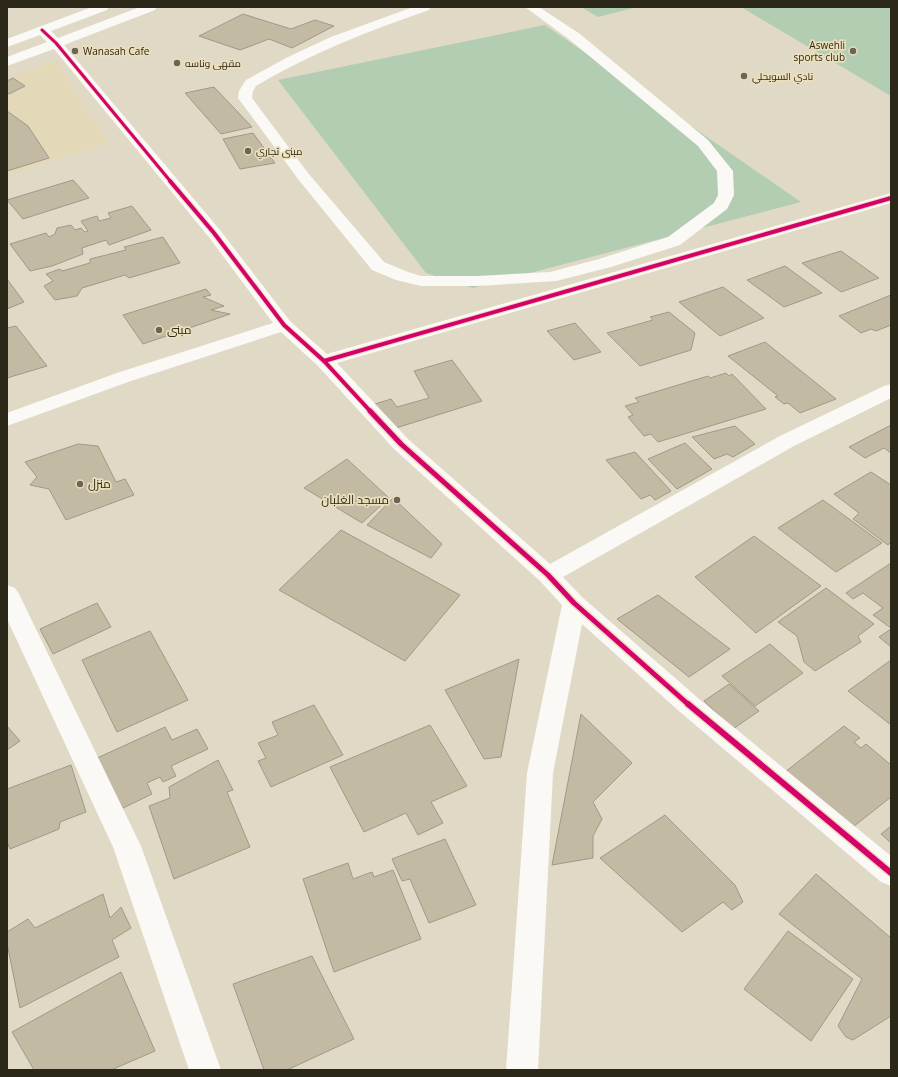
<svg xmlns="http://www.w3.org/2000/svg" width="898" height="1077" viewBox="0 0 898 1077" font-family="'Open Sans',Cairo,sans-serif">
<rect width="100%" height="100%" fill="#e0d9c6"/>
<path fill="#e3d8b8" d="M56 60 109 143 7 176V79Z"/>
<g fill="#b2cdb2">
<path d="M581 7H637L598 17Z"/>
<path d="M741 7H891V96Z"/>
<path d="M545 25 801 202 473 288 426 273 278 80Z"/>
</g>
<g fill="#c2baa3" stroke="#9e998a">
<path d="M243 14 291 29 315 20 334 26 292 48 269 39 240 50 199 36Z"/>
<path d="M13 78 25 86 9 94 7 93V81Z"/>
<path d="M214 87 252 127 221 134 185 93Z"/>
<path d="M7 111 28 126 49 158 7 171Z"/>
<path d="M253 133 275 163 240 169 223 139Z"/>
<path d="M73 180 89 198 23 219 7 200Z"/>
<path d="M132 206 151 230 109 245 106 240 82 248 83 254 52 266 30 271 10 244 46 233 49 237 55 234 57 228 71 225 75 230 81 228 85 232 88 231 81 221 97 216 99 221 111 218 108 213Z"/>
<path d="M163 237 180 263 129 278 125 275 82 288 77 296 55 300 44 286 53 281 46 274 60 269 62 271 90 263V259L126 250 124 247Z"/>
<path d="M841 251 879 278 841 292 802 263Z"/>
<path d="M785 266 822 293 784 307 747 280Z"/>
<path d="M7 279 24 302 7 309Z"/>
<path d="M723 287 764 318 720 336 679 302Z"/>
<path d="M206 289 211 295 203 297 224 306 211 310 230 314 143 344 123 315Z"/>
<path d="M891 295V325L876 331 871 329 861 333 839 316Z"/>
<path d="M669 312 695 333 691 350 640 366 607 333 653 320 650 317Z"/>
<path d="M575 323 601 352 574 360 547 331Z"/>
<path d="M16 326 47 366 7 378V328Z"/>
<path d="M765 342 836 399 800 413 788 403 784 404 775 397 778 396 728 356Z"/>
<path d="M452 360 482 401 396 428 375 404 391 399 397 407 429 398 414 371Z"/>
<path d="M726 373 729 376 732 374 766 409 658 442 651 434 644 436 628 417 633 415 625 406 639 402 635 398 708 376 710 378Z"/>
<path d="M891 425V453L884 448 865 458 849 447Z"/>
<path d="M735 426 755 444 733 457 727 454 714 459 692 437Z"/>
<path d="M685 443 712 469 677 489 648 459Z"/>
<path d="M78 444 98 446 116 482 125 479 134 495 66 520 49 489 30 485 37 477 25 462Z"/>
<path d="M635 452 671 491 655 500 650 495 641 499 606 460Z"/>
<path d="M347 459 389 498 362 523 304 488Z"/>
<path d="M871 472 891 485V542L888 545 853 519 859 513 834 494Z"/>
<path d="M393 498 442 544 431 558 367 525Z"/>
<path d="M823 500 882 543 836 572 778 528Z"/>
<path d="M341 530 460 595 405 661 279 590Z"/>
<path d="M754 536 821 586 756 633 695 577Z"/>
<path d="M891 563V628L873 615 883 608 863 593 853 599 846 593Z"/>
<path d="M826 588 874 624 858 636 861 642 815 671 804 662 797 636 778 622Z"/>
<path d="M658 595 730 649 689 677 617 619Z"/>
<path d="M97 603 111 627 53 654 40 629Z"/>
<path d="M891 629V647L879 637Z"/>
<path d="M150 631 188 700 117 732 82 660Z"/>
<path d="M770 644 803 673 755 706 722 676Z"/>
<path d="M519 659 501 757 484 759 445 690Z"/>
<path d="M891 660V725L848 691Z"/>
<path d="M729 684 759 711 733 729 704 701Z"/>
<path d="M314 705 343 755 271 787 258 761 266 758 258 743 278 735 272 722Z"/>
<path d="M581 714 632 763 593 802 602 819 593 836V858L552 865Z"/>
<path d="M430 725 467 786 431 802 443 823 418 835 406 813 364 832 330 767Z"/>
<path d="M7 726 20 741 7 750Z"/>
<path d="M844 726 860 738 854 742 861 748 866 744 891 765V797L853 827 785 772Z"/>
<path d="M165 727 172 740 197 729 208 749 171 766 176 776 163 782 160 777 147 783 152 794 119 810 95 759Z"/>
<path d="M218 760 233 790 227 792 250 847 174 879 149 806 170 798 169 787Z"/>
<path d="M71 765 86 812 60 822 59 829 10 849 7 842V789Z"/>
<path d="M665 815 735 885 743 902 732 910 723 902 682 932 600 858Z"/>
<path d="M891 826V843L881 834Z"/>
<path d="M445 839 476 905 429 923 410 879 402 881 392 859Z"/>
<path d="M348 863 353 879 372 872 374 877 393 870 421 939 334 972 303 879Z"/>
<path d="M816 874 891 938V1016L853 1040 846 1037 838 1026 862 979 779 914Z"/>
<path d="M103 894 110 918 121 907 131 928 112 940 119 957 20 1008 7 943V932L28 919 35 928Z"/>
<path d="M788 931 853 979 811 1041 744 989Z"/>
<path d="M312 956 354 1039 287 1070H264L233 984Z"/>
<path d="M121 972 155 1051 111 1070H34L12 1032Z"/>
</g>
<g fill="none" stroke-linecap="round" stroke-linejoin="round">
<g fill="#faf9f6" fill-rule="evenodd">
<path d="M92 7H109L107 10 51 31 58 38 140 7H157L155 10 64 45 220 230 290 321 327 354 891 193V203L337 363 408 439 550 564 780 436 884 386 891 384V398L794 446 563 577 582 597 698 698 891 856V886L881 882 680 712 582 624 553 773 538 1070H506L527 773 562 605 540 581 394 449 317 365 281 332 131 381 7 426V413L117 373 273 323 208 236 54 49 7 66V57L47 42 40 35 7 47V39Z"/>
<path d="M413 7H431L429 10C369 31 311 53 256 86L253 91 252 98 308 173 384 262 408 272 421 276H477L550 272 599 259 668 237 714 203 718 195 717 171 698 146 570 40 525 7H539L580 34 708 140 733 171 734 195 727 209 680 245 611 267 556 281 477 286H421L396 280 372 270 298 179 238 98 239 91 246 80 288 57 331 37Z"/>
<path d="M7 585 15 588 19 594 141 846 221 1070H189L113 847 7 619Z"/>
</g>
<g stroke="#ebdfbb" stroke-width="4.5">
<path id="cycleway-far3" d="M42 30 56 43 171 182"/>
</g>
<g stroke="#ebdfbb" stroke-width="6">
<g id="cycleway-far2">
<path d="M170 181 214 233 284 325 324 361 371 412"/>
<path d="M324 361 891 198"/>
</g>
</g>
<g stroke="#ebdfbb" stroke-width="8">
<path id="cycleway-far1" d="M370 411 401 444 548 575 574 603 689 705"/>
</g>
<g stroke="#ebdfbb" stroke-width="9">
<path id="cycleway" d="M688 704 891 873"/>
</g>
<use href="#cycleway-far3" stroke="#d6006c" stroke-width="3"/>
<use href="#cycleway-far2" stroke="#d6006c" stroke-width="4"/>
<use href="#cycleway-far1" stroke="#d6006c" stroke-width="5"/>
<use href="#cycleway" stroke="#d6006c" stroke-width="6"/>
</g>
<g fill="#6a6556" stroke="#ebdfbb" stroke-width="1.5">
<circle cx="75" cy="51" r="4"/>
<circle cx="853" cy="51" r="4"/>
<circle cx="177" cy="63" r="4"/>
<circle cx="744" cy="76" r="4"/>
<circle cx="248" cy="151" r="4"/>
<circle cx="159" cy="330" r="4"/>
<circle cx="80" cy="484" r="4"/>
<circle cx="397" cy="500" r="4"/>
</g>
<g text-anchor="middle" stroke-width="3.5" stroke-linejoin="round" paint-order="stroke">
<g font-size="10" fill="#2b2719" stroke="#ebdfbb" text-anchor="start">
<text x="845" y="49" text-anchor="end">Aswehli<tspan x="845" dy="12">sports club</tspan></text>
<text x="83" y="55">Wanasah Cafe</text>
<text x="185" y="67">مقهى وناسه</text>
<text x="752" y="80">نادي السويحلي</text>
<text x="256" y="155">مبنى تجاري</text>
</g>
<g font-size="12" fill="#2b2719" stroke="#ebdfbb" text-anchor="start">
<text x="167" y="334">مبنى</text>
<text x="88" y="488">منزل</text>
<text x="389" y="504" text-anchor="end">مسجد الغلبان</text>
</g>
</g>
<rect width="898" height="1077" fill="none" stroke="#2b2719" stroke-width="16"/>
</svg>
